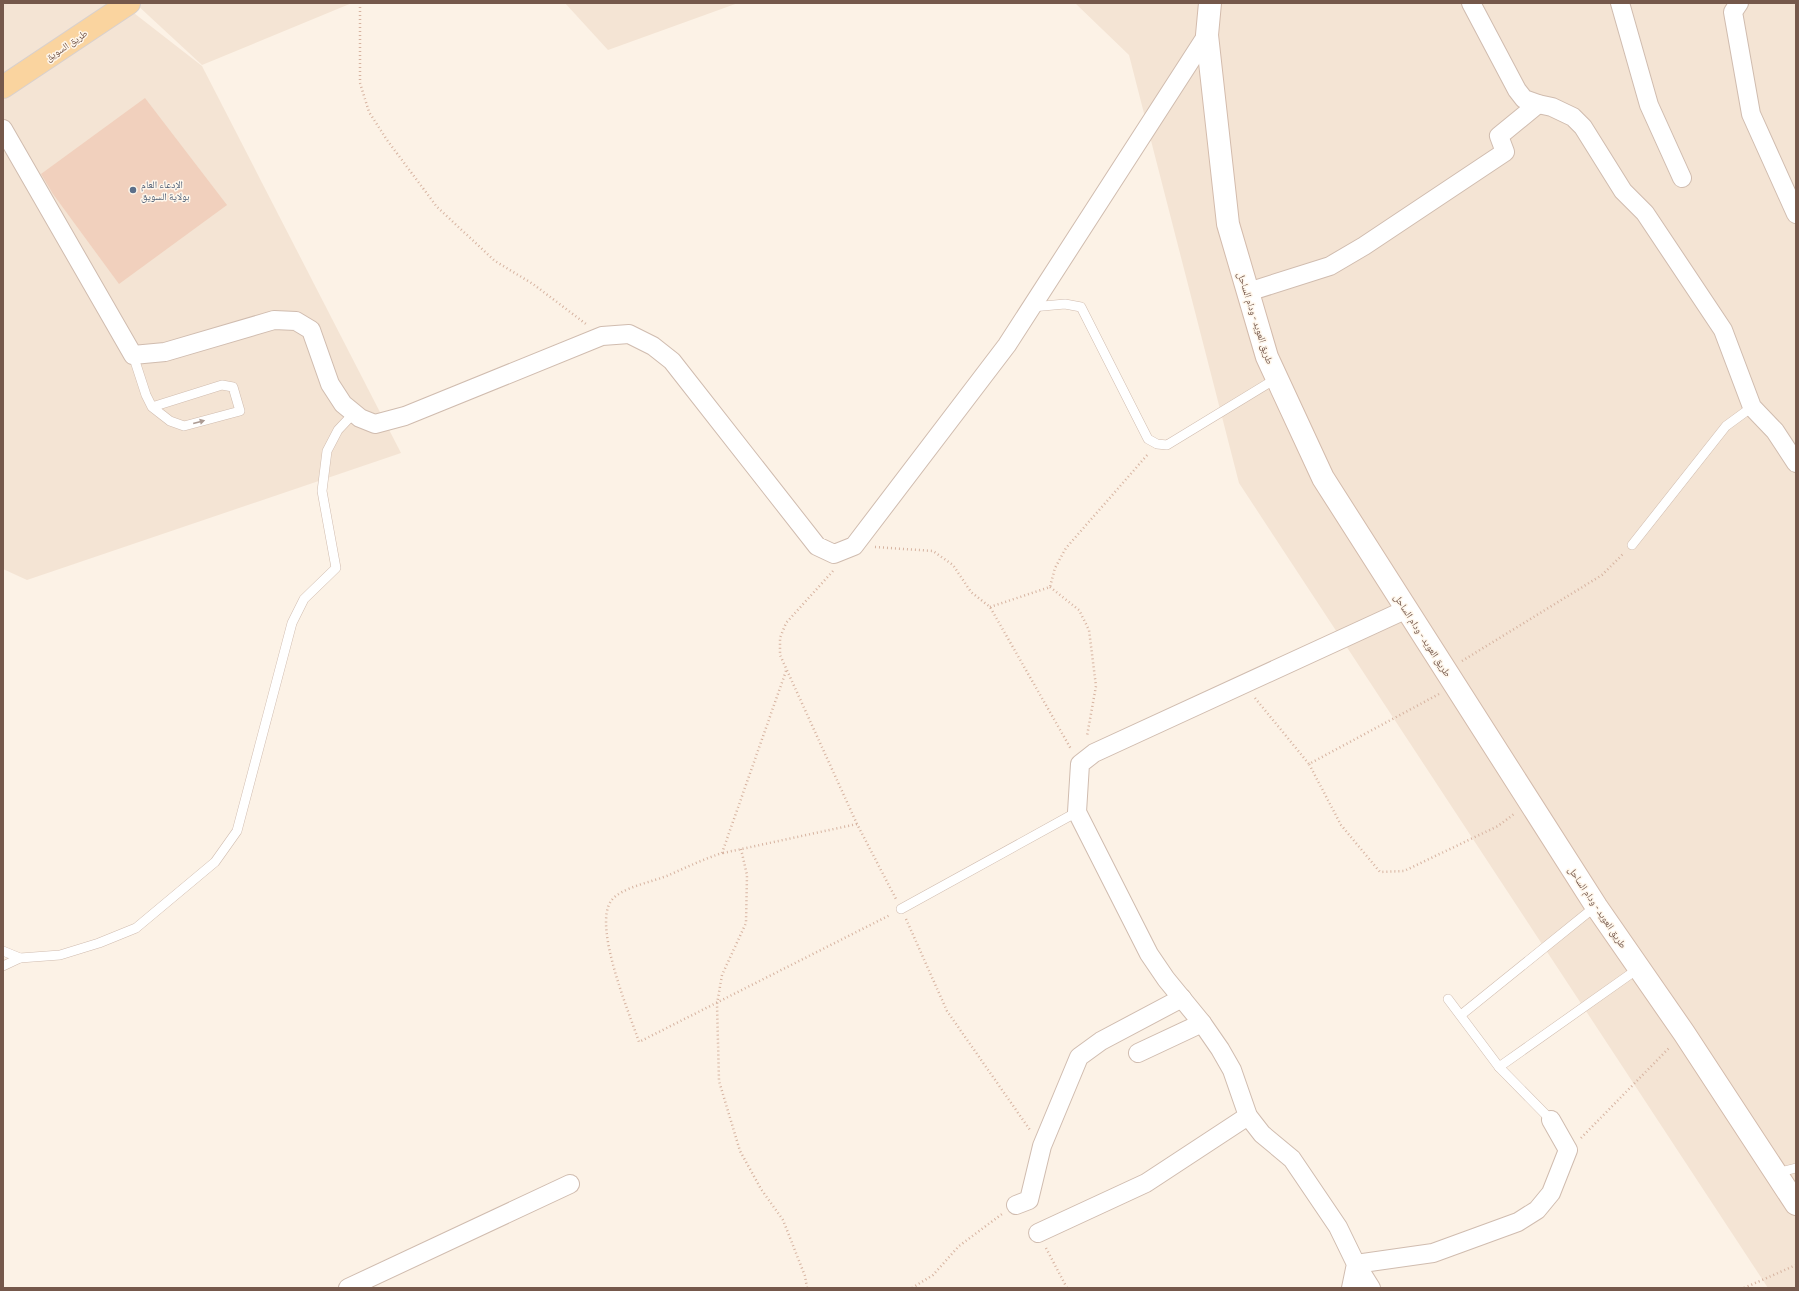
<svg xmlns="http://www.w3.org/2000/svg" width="1799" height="1291" viewBox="0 0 1799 1291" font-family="Ubuntu,'Noto Naskh Arabic',sans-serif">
<rect width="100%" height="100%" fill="#fcf2e6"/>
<g fill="#f4e4d4">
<path d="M3 3H121L202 66 401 453 27 580 3 569Z"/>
<path d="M135 3H352L202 65Z"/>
<path d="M565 3H738L608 50Z"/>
<path d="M1075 3H1796V1288H1768L1239 483 1129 55Z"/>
</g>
<path fill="#f1d0bd" d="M145 98 227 205 119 284 53 194 41 174Z"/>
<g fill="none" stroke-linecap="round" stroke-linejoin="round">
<g stroke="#d0bcaf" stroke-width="10">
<g id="lane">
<path d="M1032 307 1065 304 1081 307 1148 439 1157 444 1167 445 1277 378"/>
<path d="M133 355 146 395 152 407 170 421 184 426 240 411 233 387 222 385 152 407"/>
<path d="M1632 545 1726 426 1752 407"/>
<path d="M901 909 1077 812"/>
<path d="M3 951 20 958 60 955 99 943 136 928 215 862 237 831 292 623 304 599 336 568 322 491 327 451 338 430 354 413"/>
<path d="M3 966 20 958"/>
<path d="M1448 999 1499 1067 1551 1120"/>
<path d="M1461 1015 1596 906"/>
<path d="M1499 1067 1639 968"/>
<path d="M1777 1173 1796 1168"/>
</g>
</g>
<g stroke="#d0bcaf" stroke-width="20">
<g id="street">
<path d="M1471 3 1517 90 1524 99 1538 104 1552 107 1573 117 1583 127 1623 191 1645 213 1723 330 1752 407 1775 431 1796 463"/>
<path d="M1620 3 1649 105 1682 178"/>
<path d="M1739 3 1733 12 1751 114 1796 214"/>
<path d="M3 129 133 355 165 352 274 320 296 321 311 330 330 384 343 404 354 413 360 418 375 424 405 416 602 336 629 334 653 346 672 361 817 546 834 554 854 546 1007 345 1207 35"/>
<path d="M1248 292 1330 266 1364 246 1505 152 1499 136 1538 104"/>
<path d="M1138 1053 1202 1023"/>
<path d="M1016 1205 1029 1200 1042 1146 1079 1057 1101 1041 1182 998"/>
<path d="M1038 1233 1146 1183 1248 1116"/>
<path d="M348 1288 570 1184"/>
<path d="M1351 1288 1356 1264 1338 1227 1292 1159 1262 1134 1248 1116 1232 1070 1220 1049 1202 1023 1166 979 1149 954 1077 812 1080 764 1094 753 1407 609"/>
<path d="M1371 1288 1356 1264 1433 1253 1518 1222 1537 1210 1551 1193 1568 1150 1551 1120"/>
</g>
</g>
<g stroke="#d3bbac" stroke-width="24">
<path id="secondary" d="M1210 3 1207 35 1228 224 1267 357 1323 478 1596 906 1684 1033 1796 1204"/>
</g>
<g stroke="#d8d0cd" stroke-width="24">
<path id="primary" d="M3 87 129 3"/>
</g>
<g stroke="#d6b3a0" stroke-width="2.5" stroke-dasharray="1 3" stroke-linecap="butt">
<path d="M360 3V83L369 112 387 140 437 207 495 261 533 284 586 324"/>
<path d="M875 547 933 551 953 565 971 592 990 607 1071 749"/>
<path d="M833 571 786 623 780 638V655L857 824 896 899"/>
<path d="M1050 587 1079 610 1089 630 1096 686 1087 736"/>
<path d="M990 607 1050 587 1055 568 1066 548 1149 453"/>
<path d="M1462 661 1602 575 1624 553"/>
<path d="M786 671 722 853C704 859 687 867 669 875 653 882 621 887 611 901 593 927 629 1012 639 1042L890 915"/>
<path d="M1439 694 1309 764 1341 825 1380 872 1404 871 1498 826 1514 814"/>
<path d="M1255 698 1309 764"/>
<path d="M741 849 747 875 746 923 722 975 717 1004 719 1081 740 1151 761 1189 783 1220 805 1276 807 1288"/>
<path d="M723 853 857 824"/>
<path d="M906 919 947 1011 1030 1130"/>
<path d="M1581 1138 1670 1047"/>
<path d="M1046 1248 1067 1288"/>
<path d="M912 1288 933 1275 959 1246 1002 1214"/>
<path d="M1744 1288 1796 1265"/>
</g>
<use href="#lane" stroke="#fff" stroke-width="9"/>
<use href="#street" stroke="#fff" stroke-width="18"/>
<use href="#secondary" stroke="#fff" stroke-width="22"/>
<use href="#primary" stroke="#fad49f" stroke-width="22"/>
</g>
<defs><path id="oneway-solid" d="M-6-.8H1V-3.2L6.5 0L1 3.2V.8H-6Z"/></defs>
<use fill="#ac9b93" href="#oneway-solid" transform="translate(199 422) rotate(-15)"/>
<circle fill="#5c6f8a" stroke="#fff7ec" stroke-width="1.5" cx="133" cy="190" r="4"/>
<g text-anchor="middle" stroke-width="3" stroke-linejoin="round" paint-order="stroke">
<g font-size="10" fill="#75584b" stroke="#fff7ec">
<text transform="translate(66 45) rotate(-34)" y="4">طريق السويق</text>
<text transform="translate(1256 318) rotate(72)" y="4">طريق العويد - ودام الساحل</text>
<text transform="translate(1423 635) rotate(57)" y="4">طريق العويد - ودام الساحل</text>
<text transform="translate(1598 907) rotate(56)" y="4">طريق العويد - ودام الساحل</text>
</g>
<g font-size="10" fill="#4e5e75" stroke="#fff7ec" text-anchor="start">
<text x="141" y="188">الإدعاء العام<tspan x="141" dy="12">بولاية السويق</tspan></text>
</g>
</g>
<rect width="1799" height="1291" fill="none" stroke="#75584b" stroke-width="8"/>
</svg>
